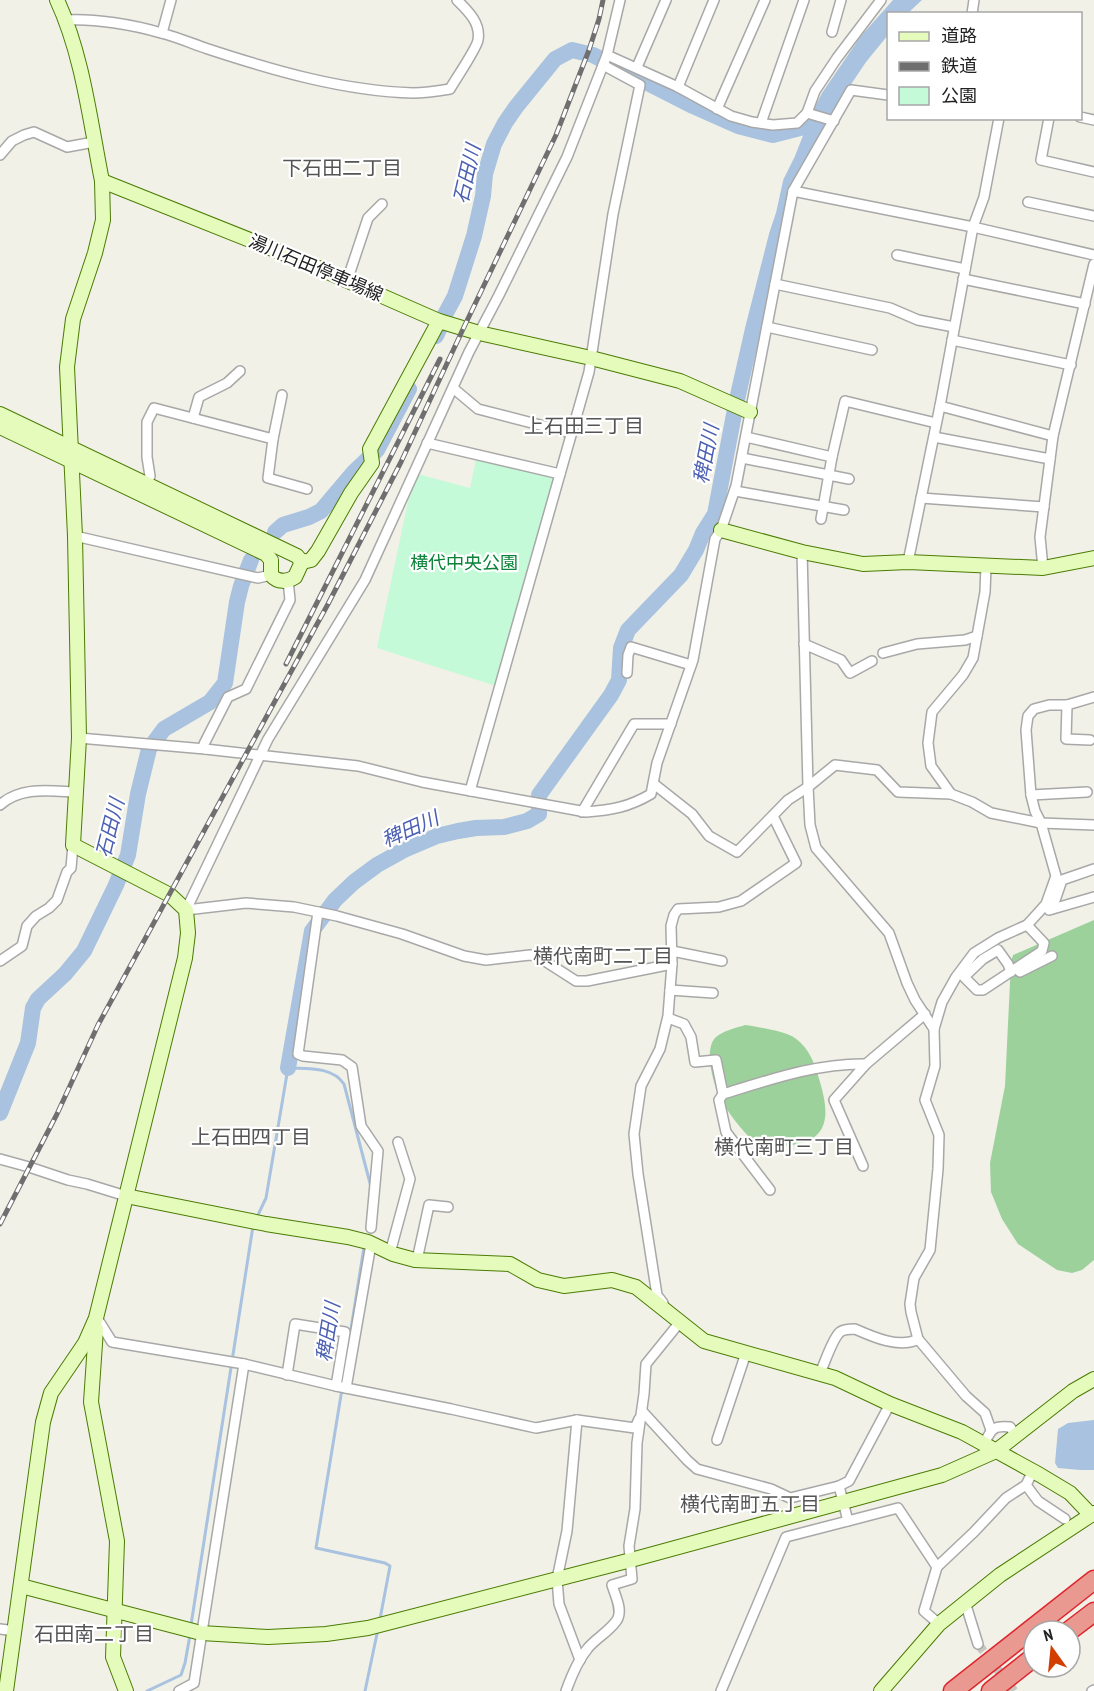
<svg xmlns="http://www.w3.org/2000/svg" width="1094" height="1691" viewBox="0 0 1094 1691" font-family="'PT Sans Narrow','Noto Sans JP',sans-serif">
<rect width="100%" height="100%" fill="#f1f1e7"/>
<g fill="#9cd19c">
<path d="M1094 920V1260L1082 1270 1072 1273 1057 1270 1018 1244 1002 1219 991 1192 990 1163 1005 1086 1011 962 1013 955Z"/>
<path d="M745 1025C758 1027 785 1031 795 1038 810 1049 815 1064 820 1082 829 1112 831 1140 792 1145 780 1147 767 1144 755 1143 742 1130 728 1114 720 1097 713 1084 704 1050 715 1038 722 1031 736 1028 745 1025Z"/>
</g>
<path fill="#c5fad9" d="M477 455 560 474 499 687 377 648 414 473 470 488Z"/>
<g fill="#a8c2df">
<path d="M893 0H922L908 13 888 14V35L866 62 825 123 820 126 812 124 809 119 822 93 861 36Z"/>
<path d="M1094 1420V1470H1080L1058 1468 1055 1463 1058 1429 1068 1423Z"/>
</g>
<g fill="none" stroke-linecap="round" stroke-linejoin="round">
<g stroke="#a8c2df" stroke-width="3">
<path d="M257 1217 266 1198 288 1068C307 1069 332 1066 344 1084L371 1187"/>
<path d="M345 1367 364 1247"/>
<path d="M342 1389 316 1548 385 1563 390 1566 380 1619"/>
<path d="M191 1625 253 1226"/>
<path d="M147 1691 181 1675 185 1663 190 1635"/>
<path d="M365 1691 378 1629"/>
</g>
<g stroke="#a8c2df" stroke-width="16">
<path d="M436 336 441 325V322L455 296 474 236 483 196 485 174 494 144 505 123 516 107 555 59 572 50 593 55 693 106 738 126 773 135 804 127 819 117"/>
<path d="M275 532 283 525 309 517 321 511 354 472 377 450 409 389"/>
<path d="M288 1068 312 931 335 900 354 882 377 865 404 850 437 836 458 831 476 828 504 827 527 821 539 814V795L611 695 619 680 621 648 628 630 681 575 696 550 703 533 715 514 736 404 753 329 777 235 784 214 791 182 802 160 819 117 826 104"/>
<path d="M0 1113 28 1043 33 1008 38 999 65 974 84 951 116 885 128 855 138 794 149 749 164 729 210 702 225 683 237 602 241 586 251 560"/>
</g>
<path stroke="#c7c7bf" stroke-width="9" stroke-dasharray="9 4.5" stroke-linecap="butt" d="M978 1644 1014 1691"/>
<g stroke="#a8a8a8" stroke-width="12">
<g id="street">
<path d="M972 14 974 0"/>
<path d="M66 20C93 18 135 25 161 33 177 37 193 44 208 49 275 71 344 91 413 93 425 93 438 91 450 89 455 80 477 48 478 40 481 23 468 11 457 0"/>
<path d="M832 32 841 0"/>
<path d="M162 33 171 0"/>
<path d="M607 55 678 87 731 116 752 122 773 125 797 123 807 113 815 91 837 58 881 0"/>
<path d="M637 67 666 0"/>
<path d="M678 87 714 0"/>
<path d="M717 109 765 0"/>
<path d="M807 113 834 121"/>
<path d="M1080 117 1094 120"/>
<path d="M1049 118 1041 160 1094 172"/>
<path d="M761 123 804 0"/>
<path d="M0 155 12 141 24 135 34 132 67 147 94 142"/>
<path d="M793 191 973 227 1094 255"/>
<path d="M1028 202 1094 216"/>
<path d="M897 255 965 269"/>
<path d="M963 279 1085 304"/>
<path d="M347 281 368 218 382 204"/>
<path d="M775 284 890 308 918 320 954 327"/>
<path d="M767 327 872 350"/>
<path d="M952 340 1071 365"/>
<path d="M453 388 478 409 571 433"/>
<path d="M940 406 1053 436"/>
<path d="M193 418 199 397 227 383 240 371"/>
<path d="M746 437 832 457 845 401 936 423"/>
<path d="M934 437 1050 459"/>
<path d="M273 439 282 395"/>
<path d="M427 443 560 474"/>
<path d="M742 458 849 479"/>
<path d="M147 484 150 476 147 457V422L154 408 273 439 268 478 307 489"/>
<path d="M735 491 844 510"/>
<path d="M921 498 1044 507"/>
<path d="M821 519 832 457"/>
<path d="M75 536 258 578 271 575"/>
<path d="M802 552 808 787 810 825 816 848 889 933 907 983 915 1000 934 1029"/>
<path d="M908 562 940 406 973 227 984 197 999 118"/>
<path d="M1043 568 1040 537 1053 436 1094 264"/>
<path d="M804 644 841 660 850 673 872 661"/>
<path d="M883 653 917 644 965 640 977 636"/>
<path d="M627 673 628 655 631 647 691 665"/>
<path d="M1067 705 1066 739 1090 740"/>
<path d="M79 738 205 749 358 766 422 782 586 812C612 810 629 807 651 794L657 763 693 660 715 539 721 530 736 486 793 191 851 90 888 95"/>
<path d="M205 749 204 744 228 697 246 689 290 600 288 580"/>
<path d="M654 784 692 814 709 836 737 852 788 800 808 787 835 765 877 770 898 792 951 794 972 802 991 813 1041 823 1094 825"/>
<path d="M470 791 589 372 613 214 640 85 603 65"/>
<path d="M951 794 931 766 928 743 932 712 963 675 973 658 985 592 986 566"/>
<path d="M1031 795 1087 792"/>
<path d="M0 805C21 786 50 791 76 792"/>
<path d="M582 812 634 724H671"/>
<path d="M1052 909 1062 880 1094 869"/>
<path d="M186 910 268 739 365 580 469 352 499 295 567 157 607 55 620 0"/>
<path d="M186 910 246 903 294 907 337 916 402 934 464 956 486 960 530 955 537 956 576 981H587L672 964"/>
<path d="M1049 910 1094 897"/>
<path d="M318 912 298 1054 303 1056 342 1060 352 1067 361 1126 378 1151 371 1228"/>
<path d="M672 951 722 961"/>
<path d="M0 961 22 946 27 926 36 916 49 908 57 900 67 872 71 868 73 845"/>
<path d="M1011 972 1008 964 998 950 983 959 964 977 977 990H983L1042 951 1044 943 1027 925"/>
<path d="M1020 972 1052 956"/>
<path d="M670 990 713 993"/>
<path d="M668 1018 684 1024 691 1037 695 1062 716 1060 723 1094 719 1100 726 1132 770 1190"/>
<path d="M723 1094C769 1080 817 1063 866 1064L925 1014"/>
<path d="M0 1159 29 1167 68 1180 87 1184 126 1196"/>
<path d="M863 1166 834 1100 866 1064"/>
<path d="M390 1253 410 1179 398 1142"/>
<path d="M417 1260 429 1205 448 1207"/>
<path d="M663 1303 657 1295 638 1174 634 1134 641 1086 660 1049 668 1016 672 964 671 926 674 915 678 909 719 907 741 901 796 863 773 816"/>
<path d="M97 1318 112 1342 244 1364 336 1386 451 1409 536 1428 577 1420 635 1428 639 1419"/>
<path d="M820 1373C825 1363 832 1339 840 1332 844 1329 850 1329 855 1329 873 1337 900 1349 918 1339"/>
<path d="M287 1375 295 1324 345 1332 336 1386"/>
<path d="M346 1388 371 1244"/>
<path d="M642 1411 687 1460 697 1469 771 1489 790 1498 839 1486 849 1481 890 1404"/>
<path d="M577 1420 567 1531 557 1579 559 1604 580 1660"/>
<path d="M991 1430 985 1413 966 1396 918 1339 911 1312 910 1304 914 1278 930 1250 938 1169 939 1135 925 1100 935 1066 934 1029 942 1002 956 977 974 953 998 938 1027 925 1038 913 1046 904 1056 876 1041 823 1035 811 1031 795 1026 730 1028 716 1034 709 1049 705H1067L1094 697"/>
<path d="M717 1440 746 1353"/>
<path d="M984 1444C991 1430 992 1425 1010 1427L1016 1435"/>
<path d="M1026 1485 1038 1501 1065 1519"/>
<path d="M839 1486 848 1521"/>
<path d="M937 1567 974 1532 1006 1498 1026 1485 1033 1471"/>
<path d="M965 1602 978 1644"/>
<path d="M0 1629 15 1631"/>
<path d="M179 1691 194 1683 244 1364"/>
<path d="M566 1691C571 1677 578 1660 588 1648 595 1639 614 1628 618 1618 622 1608 615 1595 612 1585L632 1579 629 1546 635 1509 637 1443 644 1394 646 1364 680 1322 676 1318"/>
<path d="M721 1691 786 1537 898 1508 937 1567 924 1611 939 1624"/>
<path d="M1092 1691 1094 1690"/>
</g>
</g>
<g stroke="#4b7c03" stroke-width="16">
<g id="secondary">
<path d="M102 181 300 260 439 321 479 333 591 358 680 381 750 412"/>
<path d="M0 414 297 556 302 562"/>
<path d="M0 427 266 554 271 560V575C278 583 287 582 295 577L302 562"/>
<path d="M721 530 802 552 863 564 908 562 1043 568 1094 558"/>
<path d="M302 562 311 560 318 551 351 493 372 463 370 449 439 321"/>
<path d="M126 1196 266 1224 348 1237 368 1242 393 1254 415 1260 510 1264 538 1280 564 1286 612 1280 636 1287 704 1341 835 1378 890 1404 962 1432 1040 1475 1070 1493 1091 1515"/>
<path d="M96 1329 91 1402 117 1541 113 1657 126 1691"/>
<path d="M21 1586 201 1633 268 1637 326 1634 368 1628 631 1560 942 1475 996 1451 1073 1391 1094 1379"/>
<path d="M6 1691 43 1422 51 1393 85 1343 96 1318 185 958 188 933 186 910 170 895 73 845 79 738 75 536 67 367 73 319 95 253 103 220 102 181C90 121 83 56 57 0"/>
<path d="M881 1691 939 1624 1000 1575 1094 1513"/>
</g>
</g>
<g stroke="#de262e" stroke-width="21">
<g id="highway">
<path d="M1069 1631 1094 1612"/>
<path d="M953 1691 1094 1580"/>
<path d="M991 1691 1034 1657"/>
</g>
</g>
<use href="#street" stroke="#fff" stroke-width="9"/>
<use href="#secondary" stroke="#e5fbbc" stroke-width="14"/>
<use href="#highway" stroke="#e9998f" stroke-width="18"/>
<g stroke="#6f6f6f" stroke-width="5">
<g id="rail">
<path d="M286 664 440 359"/>
<path d="M0 1224 57 1114 98 1025 328 604 401 462 464 327 556 135 589 50 599 19 603 0"/>
</g>
</g>
<use href="#rail" stroke="#fff" stroke-width="3" stroke-dasharray="9" stroke-linecap="butt"/>
</g>
<g text-anchor="middle" stroke-width="4.5" stroke-linejoin="round" paint-order="stroke">
<g font-size="18" fill="#212121" stroke="#fff">
<text transform="translate(316 268) rotate(23)" y="6">湯川石田停車場線</text>
</g>
<g font-size="18" fill="#0a8338" stroke="#fff">
<text x="464" y="569">横代中央公園</text>
</g>
<g font-size="20" fill="#545454" stroke="#fff">
<text x="342" y="175">下石田二丁目</text>
<text x="584" y="433">上石田三丁目</text>
<text x="603" y="963">横代南町二丁目</text>
<text x="251" y="1144">上石田四丁目</text>
<text x="784" y="1154">横代南町三丁目</text>
<text x="750" y="1511">横代南町五丁目</text>
<text x="94" y="1641">石田南二丁目</text>
</g>
<g font-size="20" font-style="italic" fill="#4b60b3" stroke="#fff">
<text transform="translate(467 174) rotate(-77)" y="7">石田川</text>
<text transform="translate(706 454) rotate(-79)" y="7">稗田川</text>
<text transform="translate(110 828) rotate(-76)" y="7">石田川</text>
<text transform="translate(410 829) rotate(-24)" y="7">稗田川</text>
<text transform="translate(328 1332) rotate(-81)" y="7">稗田川</text>
</g>
</g>
<rect x="887" y="12" width="195" height="108" fill="#ffffff" stroke="#a6a6a6" stroke-width="1.5"/>
<rect x="899" y="32" width="30" height="9" fill="#e5fbbc" stroke="#a6a6a6" stroke-width="1.5"/>
<text x="941" y="42" font-size="18" fill="#212121">道路</text>
<rect x="899" y="62" width="30" height="9" fill="#6f6f6f" stroke="#a6a6a6" stroke-width="1.5"/>
<text x="941" y="72" font-size="18" fill="#212121">鉄道</text>
<rect x="899" y="87" width="30" height="18" fill="#c5fad9" stroke="#a6a6a6" stroke-width="1.5"/>
<text x="941" y="102" font-size="18" fill="#212121">公園</text>
<g transform="translate(1052 1649) rotate(345)"><circle r="28" fill="#ffffff" stroke="#a6a6a6" stroke-width="1.5"/>
<path d="M0-4.5L10 22L0 15L-10 22Z" fill="#d23e00"/>
<text y="-9" font-size="16" font-weight="bold" text-anchor="middle" fill="#212121">N</text>
</g>
</svg>
